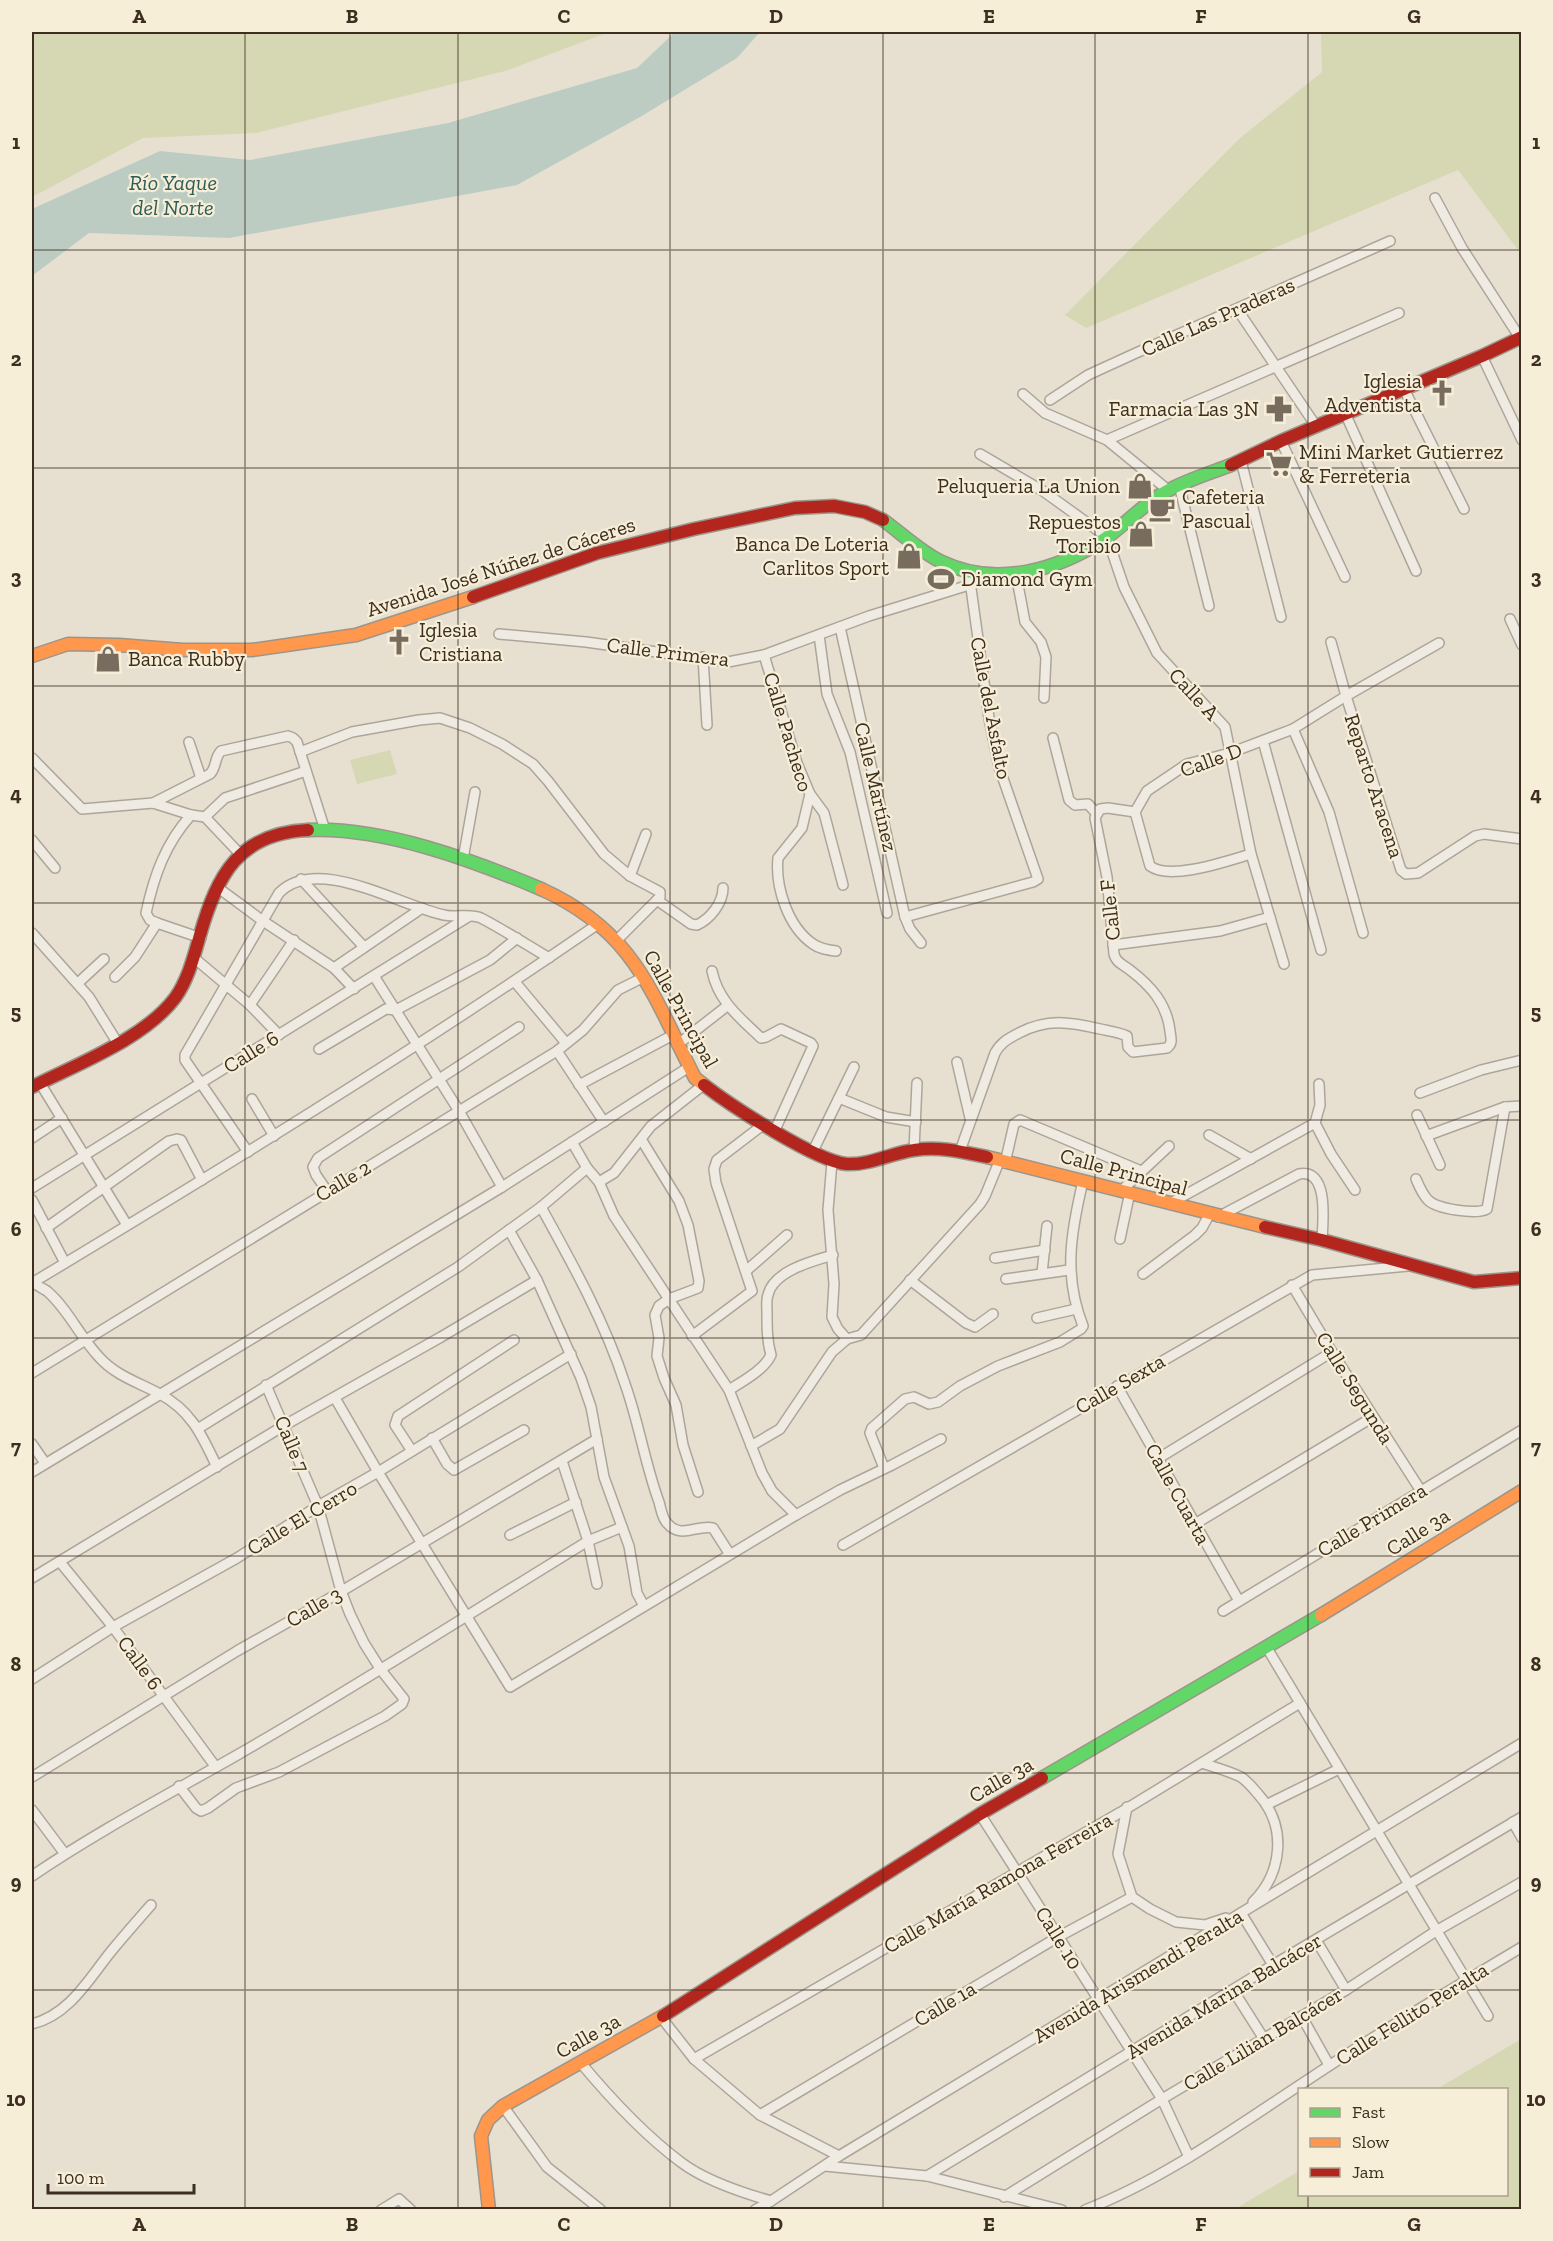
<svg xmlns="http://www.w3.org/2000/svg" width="1553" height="2241" viewBox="0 0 1553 2241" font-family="'Zilla Slab',serif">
<rect width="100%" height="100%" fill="#e7e0d1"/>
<g fill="#d6d7b3">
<path d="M32 32H609L505 71 256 133 143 138 32 197Z"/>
<path d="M1321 32H1521V254L1458 170 1086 328 1065 315 1239 139 1322 72Z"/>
<path d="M390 750 397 774 357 784 350 760Z"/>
<path d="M1521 2039V2209H1235L1299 2171 1300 2194H1506V2090L1437 2089Z"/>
</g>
<path fill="#bcccc2" d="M675 32H760L737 58 640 117 517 185 229 238 89 233 32 276V209L160 151 250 160 448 123 637 68Z"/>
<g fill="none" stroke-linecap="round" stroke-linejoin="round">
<g stroke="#ada599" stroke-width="12">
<g id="street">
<path d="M1435 198 1462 248 1520 338"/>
<path d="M1237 309 1316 426"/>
<path d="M1482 356 1522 440"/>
<path d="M1404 389 1464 509"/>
<path d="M1023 394 1045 413 1107 440 1168 490"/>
<path d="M1050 400 1088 375 1136 353 1390 241"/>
<path d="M1345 413 1416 571"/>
<path d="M1107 440 1399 313"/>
<path d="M1281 441 1345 577"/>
<path d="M980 454 1043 491 1107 537 1124 587 1157 653 1225 727 1251 854 1284 964"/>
<path d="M1241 461 1281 617"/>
<path d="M1179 485 1209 606"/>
<path d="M1016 574 1025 622 1041 642 1046 657 1044 698"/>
<path d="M1510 619 1522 645"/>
<path d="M840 627 905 917 910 929 921 943"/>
<path d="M499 634 586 642 728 662 764 655 869 616 969 585"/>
<path d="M819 635 827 694 850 752 887 913"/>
<path d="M1331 642 1346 696 1401 870 1406 874 1418 873 1475 836 1484 834 1522 839"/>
<path d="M764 655 797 763 810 794 802 828 778 858C775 887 788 927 813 944 820 949 827 950 836 951"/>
<path d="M703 657 707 725"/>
<path d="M1293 729 1329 812 1363 933"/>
<path d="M1053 738 1069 800 1075 805 1088 804 1096 813"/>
<path d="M1263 741 1321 950"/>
<path d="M189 742 201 778"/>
<path d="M300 752 352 732 419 720 440 718 470 728 502 744 533 764 548 781 604 854 630 876 660 892V897L616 941"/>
<path d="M32 758 82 809 153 803 191 815 205 817 240 854"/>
<path d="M810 794 824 813 843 885"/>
<path d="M153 803 210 774C217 767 214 758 221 751L288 736 293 738 297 742 325 830"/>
<path d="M205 817 225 798 306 771"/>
<path d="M32 840 55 868"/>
<path d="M1251 854C1227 861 1170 881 1150 866L1135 812 1147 791 1187 764 1230 753 1293 729 1346 696 1439 643"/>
<path d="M463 859 475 792"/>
<path d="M630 876 646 834"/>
<path d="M301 879 364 947"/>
<path d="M217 887 263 921 334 968 354 989"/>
<path d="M657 900 691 924 697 925C710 919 723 903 723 888"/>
<path d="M905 917 1033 882 1038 879 999 767 989 718 970 581"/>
<path d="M157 923 201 938"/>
<path d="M32 933 89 997 117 1042"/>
<path d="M1113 945 1220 931 1270 917"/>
<path d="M193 957 250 1005 279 1035"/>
<path d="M334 968 422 908"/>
<path d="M712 971C718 1001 740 1018 761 1038L766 1037 781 1029 811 1043 813 1046 775 1130"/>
<path d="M374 976 459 1111 502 1187"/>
<path d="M115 977 135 957 157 923 150 920 146 913C154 876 165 844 191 815"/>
<path d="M515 982 566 1043"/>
<path d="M78 983 104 959"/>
<path d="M250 1005 294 940"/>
<path d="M677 1045 727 1006"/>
<path d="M319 1049 386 1009 396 1010 490 960 517 938"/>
<path d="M557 1051 604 1122"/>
<path d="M957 1062 970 1118"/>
<path d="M40 1083 127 1225"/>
<path d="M579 1085 673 1035"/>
<path d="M1420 1093 1481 1070 1522 1060"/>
<path d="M839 1098 886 1117 916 1122"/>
<path d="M252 1099 274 1136"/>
<path d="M1417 1115 1440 1165"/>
<path d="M1315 1123 1331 1154 1355 1190"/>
<path d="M1209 1135 1251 1159"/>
<path d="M1426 1136 1505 1107 1522 1106"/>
<path d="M32 1138 62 1118"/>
<path d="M641 1139 679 1201 688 1225 699 1281 698 1288 669 1299 659 1306 655 1315 659 1338 657 1356 664 1378 676 1405 683 1445 698 1492"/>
<path d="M572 1142 587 1168 599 1182 614 1216 729 1390 762 1473 772 1491 796 1515"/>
<path d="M914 1150 917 1083"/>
<path d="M813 1151 854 1067"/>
<path d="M960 1151 995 1053C1001 1042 1008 1039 1019 1033 1047 1018 1070 1022 1100 1029 1109 1031 1118 1032 1127 1036L1128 1047 1133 1052 1167 1048C1173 1043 1171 1039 1170 1031 1167 1004 1151 986 1130 970 1124 965 1116 963 1114 954L1107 877 1095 818 1100 809 1108 808 1135 812"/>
<path d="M248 1152 185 1060V1055L279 893C317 854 400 906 444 915 456 918 470 913 481 918 504 930 527 945 549 958"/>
<path d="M832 1162 828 1210 834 1284 832 1317 838 1329 847 1339"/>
<path d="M1005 1163 1014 1124 1020 1120 1141 1171"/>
<path d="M1416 1179C1419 1186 1422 1194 1428 1200 1437 1209 1476 1215 1487 1209L1505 1107"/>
<path d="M599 1182 614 1173 651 1126 702 1086"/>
<path d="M32 1188 468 917"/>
<path d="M1122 1190 1169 1146"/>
<path d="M327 1191 316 1175 313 1167 318 1158 519 1027"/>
<path d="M32 1200 65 1263"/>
<path d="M1169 1204 1315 1123 1320 1105 1319 1084"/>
<path d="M541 1207C572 1263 605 1322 625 1384 639 1423 645 1464 659 1502 661 1509 662 1518 667 1523 681 1540 697 1524 713 1528L729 1553"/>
<path d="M1218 1217 1299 1174C1329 1168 1323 1221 1322 1240"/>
<path d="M46 1228 169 1141 177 1139 181 1140 202 1180"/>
<path d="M509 1230 537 1280 581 1378 591 1407 604 1477 629 1546 637 1593 644 1606"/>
<path d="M1120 1239 1130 1192"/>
<path d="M995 1258 1045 1250"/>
<path d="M746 1271 787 1235"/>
<path d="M1042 1273 1047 1226"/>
<path d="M1143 1274 1195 1235 1202 1228 1209 1215"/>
<path d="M1006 1279 1069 1270"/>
<path d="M910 1280 966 1323 975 1327 993 1314"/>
<path d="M32 1282C36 1285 42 1288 47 1291 68 1309 80 1337 99 1357 115 1375 137 1382 158 1393 191 1410 202 1435 217 1467"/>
<path d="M32 1283C223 1168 414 1051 598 924"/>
<path d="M1292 1285 1332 1352 1421 1491"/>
<path d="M1037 1318 1076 1309"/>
<path d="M692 1336 752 1291 716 1183 714 1169 717 1160 764 1124"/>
<path d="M32 1373 557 1051 583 1030 618 990 644 977"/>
<path d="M1117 1386 1239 1601"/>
<path d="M729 1390C743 1381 764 1370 771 1355 767 1341 767 1328 767 1313 767 1307 766 1300 768 1295 773 1271 813 1261 833 1255"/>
<path d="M335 1398 378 1472 510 1687 796 1515 840 1490 892 1465 941 1439"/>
<path d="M199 1428 458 1267 541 1207 587 1168"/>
<path d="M432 1438 447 1464 454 1470 524 1430"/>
<path d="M32 1444 45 1463"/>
<path d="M751 1446 780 1429 832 1352 847 1339 861 1335 980 1204 985 1196 999 1162"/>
<path d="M412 1451 395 1425 398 1416 514 1340"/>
<path d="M1159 1458 1332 1352"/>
<path d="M562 1461 588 1541 597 1584"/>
<path d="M884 1468 870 1433 872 1428 905 1399 914 1397 929 1404 938 1402 960 1386 998 1366 1060 1342 1081 1329 1083 1326C1063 1275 1071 1232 1083 1181"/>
<path d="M32 1472 502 1187 689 1067"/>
<path d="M1195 1524 1373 1417"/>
<path d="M510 1535 576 1502"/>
<path d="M843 1545 1312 1275 1408 1266"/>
<path d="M60 1562 113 1627 215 1766"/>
<path d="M32 1578 285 1425 441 1337 537 1280"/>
<path d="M1223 1611 1522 1430"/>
<path d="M1267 1648 1488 2016"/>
<path d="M32 1679 113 1627 237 1558 318 1506 378 1472 571 1354"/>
<path d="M1202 1763C1214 1767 1229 1771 1241 1777 1247 1781 1253 1788 1258 1794 1287 1826 1283 1872 1253 1902"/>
<path d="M32 1777 237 1651 320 1604 597 1439"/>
<path d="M179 1786 196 1808 201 1811 208 1808 236 1788 279 1772 385 1716 402 1704 404 1699 381 1670 364 1643 350 1614 341 1591 318 1506 266 1385"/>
<path d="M1268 1804 1339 1769"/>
<path d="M1127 1807 1118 1854 1132 1897 1150 1909 1176 1922 1205 1925 1226 1918"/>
<path d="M32 1810 65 1854"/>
<path d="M980 1814 1162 2099 1189 2157"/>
<path d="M1513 1822 1522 1838"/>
<path d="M32 1876C98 1831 169 1794 239 1754 357 1686 472 1612 588 1541L622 1527"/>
<path d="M1241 1913 1273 1965"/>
<path d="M1316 1940 1346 1990"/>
<path d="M1233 1990 1264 2039"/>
<path d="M661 2017 694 2059 760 2115 839 2156"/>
<path d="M1302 2017 1329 2065"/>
<path d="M32 2024C68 2015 87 1982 109 1954 122 1938 137 1921 151 1905"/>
<path d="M694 2059 1121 1812 1300 1703"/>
<path d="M580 2062C610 2098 644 2135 682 2163 706 2181 743 2193 771 2201"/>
<path d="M503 2106 547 2167 601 2210"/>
<path d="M760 2115 1058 1937 1132 1897"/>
<path d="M825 2166 927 2176 1062 2210"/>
<path d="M927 2176 1273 1965 1522 1817"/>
<path d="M1004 2197 1162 2099 1346 1990 1436 1931 1522 1882"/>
<path d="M381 2210 399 2199 411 2210"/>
<path d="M755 2210 771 2201 839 2156 1522 1743"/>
<path d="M1085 2210C1165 2179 1237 2126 1309 2079 1378 2033 1450 1990 1522 1947"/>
</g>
</g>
<g stroke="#9c958a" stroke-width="15">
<g id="fast">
<path d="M883 520C901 533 922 553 942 562 996 588 1059 570 1106 538 1127 523 1144 503 1167 491 1187 480 1210 473 1231 465"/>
<path d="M308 830C384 827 472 860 541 889"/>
<path d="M1042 1778 1321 1615"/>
</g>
</g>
<g stroke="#9c958a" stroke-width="15">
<g id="slow">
<path d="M32 656 68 644 119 645 183 650H252L356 635 473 597"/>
<path d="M541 889C635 931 652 994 695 1078L704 1085"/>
<path d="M987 1157 1265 1227"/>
<path d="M1321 1615 1522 1491"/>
<path d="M489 2210 481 2136 488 2120 503 2106 663 2016"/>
</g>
</g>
<g stroke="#9c958a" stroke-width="15">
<g id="jam">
<path d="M1231 465 1281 441 1482 356 1522 337"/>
<path d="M473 597 597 553 694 529 795 508 834 506 865 512 883 520"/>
<path d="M704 1085C730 1105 817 1162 847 1164 870 1165 892 1153 914 1150 939 1146 963 1152 987 1157"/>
<path d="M32 1087C77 1064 144 1039 175 998 188 980 194 956 200 935 217 875 239 833 308 830"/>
<path d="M1265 1227 1322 1240 1474 1282 1522 1278"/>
<path d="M663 2016 980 1814 1042 1778"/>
</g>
</g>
<use href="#street" stroke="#efebe3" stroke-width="9"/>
<use href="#fast" stroke="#63d668" stroke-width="12"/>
<use href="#slow" stroke="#ff974d" stroke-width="12"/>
<use href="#jam" stroke="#b3261e" stroke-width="12"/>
</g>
<path fill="none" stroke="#3d2e20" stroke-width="1.5" stroke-opacity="0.55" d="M245 32V2210M458 32V2210M670 32V2210M883 32V2210M1095 32V2210M1308 32V2090M32 250H1522M32 468H1522M32 686H1522M32 903H1522M32 1120H1522M32 1338H1522M32 1556H1522M32 1773H1522M32 1990H1522M1308 2194V2210"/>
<defs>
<g id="church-bare" transform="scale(2.07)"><path d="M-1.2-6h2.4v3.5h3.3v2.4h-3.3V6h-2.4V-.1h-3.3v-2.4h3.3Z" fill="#786c5e" stroke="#f7eed8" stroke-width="2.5" paint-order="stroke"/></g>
<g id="pharmacy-bare" transform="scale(2.07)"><path d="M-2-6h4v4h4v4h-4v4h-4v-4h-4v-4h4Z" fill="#786c5e" stroke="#f7eed8" stroke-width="2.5" paint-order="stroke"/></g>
<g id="supermarket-bare" transform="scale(2.07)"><path d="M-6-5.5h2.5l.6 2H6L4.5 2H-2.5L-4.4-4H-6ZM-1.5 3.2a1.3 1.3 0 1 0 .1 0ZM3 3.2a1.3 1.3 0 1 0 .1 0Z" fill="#786c5e" stroke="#f7eed8" stroke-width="2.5" paint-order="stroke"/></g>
<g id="shop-bare" transform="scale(2.07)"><path d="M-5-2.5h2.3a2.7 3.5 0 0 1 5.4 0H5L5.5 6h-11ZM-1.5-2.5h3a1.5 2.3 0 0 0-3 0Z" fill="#786c5e" stroke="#f7eed8" stroke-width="2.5" paint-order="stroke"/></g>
<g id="cafe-bare" transform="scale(2.07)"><path d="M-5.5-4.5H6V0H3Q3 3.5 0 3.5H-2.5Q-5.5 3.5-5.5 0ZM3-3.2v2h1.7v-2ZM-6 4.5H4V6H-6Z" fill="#786c5e" stroke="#f7eed8" stroke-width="2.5" paint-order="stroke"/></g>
<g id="stadium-bare" transform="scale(2.07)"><path d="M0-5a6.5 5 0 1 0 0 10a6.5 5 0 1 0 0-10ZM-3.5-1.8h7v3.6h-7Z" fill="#786c5e" stroke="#f7eed8" stroke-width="2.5" paint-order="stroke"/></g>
</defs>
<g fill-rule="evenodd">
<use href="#church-bare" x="1442" y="393"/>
<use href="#pharmacy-bare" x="1279" y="409"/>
<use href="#supermarket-bare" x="1279" y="464"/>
<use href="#shop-bare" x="1140" y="486"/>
<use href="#cafe-bare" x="1162" y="509"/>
<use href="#shop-bare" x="1141" y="534"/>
<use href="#shop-bare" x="909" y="556"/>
<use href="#stadium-bare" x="941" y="579"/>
<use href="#church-bare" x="399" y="642"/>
<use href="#shop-bare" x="108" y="659"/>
</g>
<g text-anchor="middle" stroke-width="4.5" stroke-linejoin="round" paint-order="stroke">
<g font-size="21" fill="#3d2e20" stroke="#f7eed8">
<text transform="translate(1218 317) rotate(-24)" y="7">Calle Las Praderas</text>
<text transform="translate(501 567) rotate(-18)" y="7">Avenida José Núñez de Cáceres</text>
<text transform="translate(668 652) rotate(7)" y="7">Calle Primera</text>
<text transform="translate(1194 694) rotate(47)" y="7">Calle A</text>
<text transform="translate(991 708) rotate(79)" y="7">Calle del Asfalto</text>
<text transform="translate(788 732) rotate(73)" y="7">Calle Pacheco</text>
<text transform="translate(1211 760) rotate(-20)" y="7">Calle D</text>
<text transform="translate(1374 786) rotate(72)" y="7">Reparto Aracena</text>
<text transform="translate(876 787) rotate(77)" y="7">Calle Martínez</text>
<text transform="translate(1110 910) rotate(-96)" y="7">Calle F</text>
<text transform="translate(681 1009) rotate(61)" y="7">Calle Principal</text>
<text transform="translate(251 1052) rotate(-32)" y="7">Calle 6</text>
<text transform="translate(1124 1172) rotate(15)" y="7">Calle Principal</text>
<text transform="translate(343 1181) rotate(-31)" y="7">Calle 2</text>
<text transform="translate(1120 1384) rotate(-30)" y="7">Calle Sexta</text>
<text transform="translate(1355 1388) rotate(58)" y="7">Calle Segunda</text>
<text transform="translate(292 1444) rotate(67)" y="7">Calle 7</text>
<text transform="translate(1178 1494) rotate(61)" y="7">Calle Cuarta</text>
<text transform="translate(302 1518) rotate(-31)" y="7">Calle El Cerro</text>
<text transform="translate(1372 1520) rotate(-31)" y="7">Calle Primera</text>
<text transform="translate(1418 1532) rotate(-32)" y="7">Calle 3a</text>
<text transform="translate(314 1607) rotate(-30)" y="7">Calle 3</text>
<text transform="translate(140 1663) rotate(54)" y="7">Calle 6</text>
<text transform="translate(1001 1780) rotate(-30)" y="7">Calle 3a</text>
<text transform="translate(998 1883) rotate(-30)" y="7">Calle María Ramona Ferreira</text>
<text transform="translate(1059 1938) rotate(58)" y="7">Calle 10</text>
<text transform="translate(1138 1976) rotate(-31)" y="7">Avenida Arismendi Peralta</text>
<text transform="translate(1224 1996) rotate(-31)" y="7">Avenida Marina Balcácer</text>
<text transform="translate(945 2004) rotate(-31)" y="7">Calle 1a</text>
<text transform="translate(1412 2014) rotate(-32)" y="7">Calle Fellito Peralta</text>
<text transform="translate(588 2036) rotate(-29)" y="7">Calle 3a</text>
<text transform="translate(1263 2039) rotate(-31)" y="7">Calle Lilian Balcácer</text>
</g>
<g font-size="21" fill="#3d2e20" stroke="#f7eed8" text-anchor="end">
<text x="1422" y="388">Iglesia<tspan x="1422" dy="24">Adventista</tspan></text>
<text x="1259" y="416">Farmacia Las 3N</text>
<text x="1299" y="459" text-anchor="start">Mini Market Gutierrez<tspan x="1299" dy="24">&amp; Ferreteria</tspan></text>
<text x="1120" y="493">Peluqueria La Union</text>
<text x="1182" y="504" text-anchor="start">Cafeteria<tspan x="1182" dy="24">Pascual</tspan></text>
<text x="1121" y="529">Repuestos<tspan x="1121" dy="24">Toribio</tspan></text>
<text x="889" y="551">Banca De Loteria<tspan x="889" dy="24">Carlitos Sport</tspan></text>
<text x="961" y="586" text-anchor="start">Diamond Gym</text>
<text x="419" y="637" text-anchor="start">Iglesia<tspan x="419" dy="24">Cristiana</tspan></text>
<text x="128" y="666" text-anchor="start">Banca Rubby</text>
</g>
<g font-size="22" font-style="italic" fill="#2f5d5a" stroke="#f7eed8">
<text x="173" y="190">Río Yaque<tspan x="173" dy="25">del Norte</tspan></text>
</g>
</g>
<rect width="1553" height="2241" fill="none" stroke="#f7eed8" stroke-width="66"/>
<rect x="1298" y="2088" width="210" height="108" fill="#f7eed8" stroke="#ada18e" stroke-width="1.5"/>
<rect x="1310" y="2108" width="30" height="9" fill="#63d668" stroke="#ada18e" stroke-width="1.5"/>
<text x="1352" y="2118" font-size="18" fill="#3d2e20">Fast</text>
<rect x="1310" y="2138" width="30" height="9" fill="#ff974d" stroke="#ada18e" stroke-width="1.5"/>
<text x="1352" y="2148" font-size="18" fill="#3d2e20">Slow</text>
<rect x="1310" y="2168" width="30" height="9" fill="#b3261e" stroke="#ada18e" stroke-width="1.5"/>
<text x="1352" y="2178" font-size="18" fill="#3d2e20">Jam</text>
<path d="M48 2184v9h146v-9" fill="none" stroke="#3d2e20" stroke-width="3"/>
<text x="57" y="2184" font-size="18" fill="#3d2e20" stroke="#f7eed8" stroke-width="4.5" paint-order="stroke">100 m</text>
<rect x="33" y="33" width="1487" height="2175" fill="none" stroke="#3d2e20" stroke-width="2"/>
<g font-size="20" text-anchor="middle" font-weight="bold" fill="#3d2e20">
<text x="139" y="23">A</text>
<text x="352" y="23">B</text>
<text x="564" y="23">C</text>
<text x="776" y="23">D</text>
<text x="989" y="23">E</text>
<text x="1201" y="23">F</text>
<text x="1414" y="23">G</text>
<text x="16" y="149">1</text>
<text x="1536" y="149">1</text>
<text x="16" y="366">2</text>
<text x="1536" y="366">2</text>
<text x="16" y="584">3</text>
<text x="1536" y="584">3</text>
<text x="16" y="801">4</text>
<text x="1536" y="801">4</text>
<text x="16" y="1019">5</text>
<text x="1536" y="1019">5</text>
<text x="16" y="1236">6</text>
<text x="1536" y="1236">6</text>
<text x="16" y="1454">7</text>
<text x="1536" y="1454">7</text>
<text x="16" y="1671">8</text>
<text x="1536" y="1671">8</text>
<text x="16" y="1889">9</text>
<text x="1536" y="1889">9</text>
<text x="16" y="2106">10</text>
<text x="1536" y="2106">10</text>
<text x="139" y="2231">A</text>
<text x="352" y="2231">B</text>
<text x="564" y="2231">C</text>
<text x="776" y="2231">D</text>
<text x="989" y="2231">E</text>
<text x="1201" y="2231">F</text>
<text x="1414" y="2231">G</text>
</g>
</svg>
